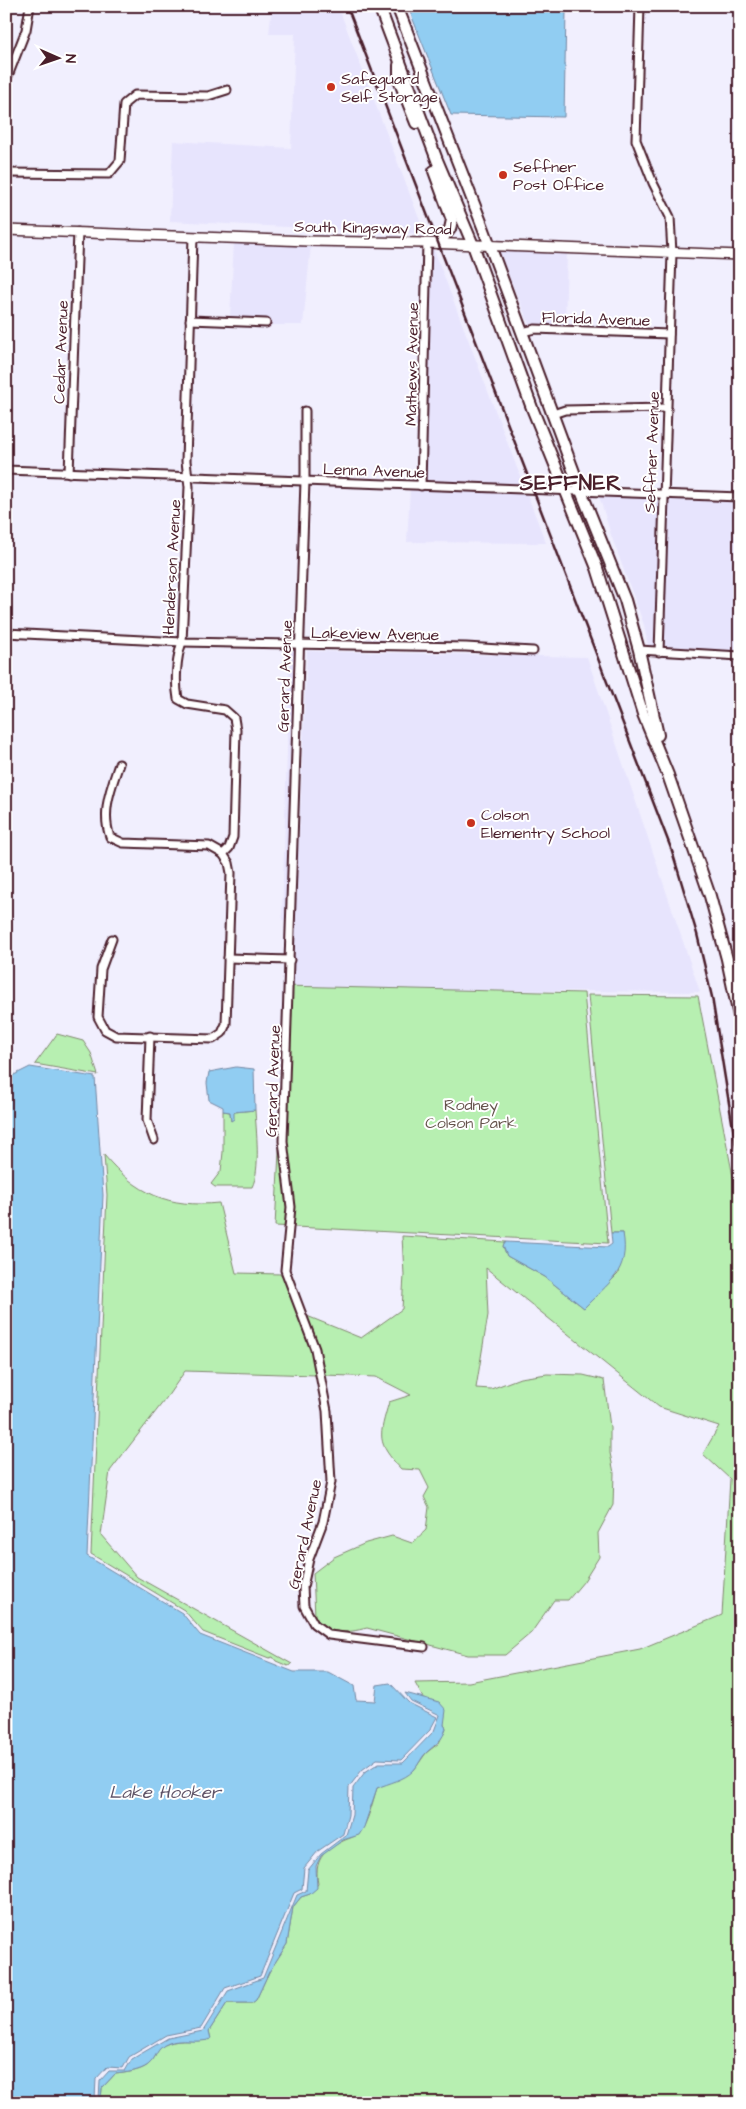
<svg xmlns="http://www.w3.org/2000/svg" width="746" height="2109" viewBox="0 0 746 2109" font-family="'Architects Daughter',sans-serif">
<rect width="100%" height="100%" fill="#f1effe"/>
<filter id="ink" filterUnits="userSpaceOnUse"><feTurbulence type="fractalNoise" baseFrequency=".02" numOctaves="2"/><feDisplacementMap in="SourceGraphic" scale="10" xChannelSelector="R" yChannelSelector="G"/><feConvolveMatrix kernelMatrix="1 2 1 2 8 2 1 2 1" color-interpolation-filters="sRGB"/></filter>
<g filter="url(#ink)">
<g fill="#e7e4fd">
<path d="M272 6H338L425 234 170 221 173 141 291 148 295 34H269Z"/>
<path d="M234 242 311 245 303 325H270V319L230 317Z"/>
<path d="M432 247H433L524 486 426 482Z"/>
<path d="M498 251 567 253 565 326H530Z"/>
<path d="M410 489 527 494 546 543 407 542Z"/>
<path d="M599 496 659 499 655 648 648 647 644 625 611 535Z"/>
<path d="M668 499 740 501V652L664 648Z"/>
<path d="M290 650H294L286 920H282Z"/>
<path d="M307 651 587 657 700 992 292 989Z"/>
</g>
<g fill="#b7efb1" stroke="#80876e">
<path d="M284 986 584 993 608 1243 275 1226 282 1097Z"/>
<path d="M588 995 698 996 740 1213V2103H96L101 2099 102 2088 115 2074C125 2073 142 2071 149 2064 158 2056 155 2048 167 2044 181 2038 197 2043 211 2039L209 2031 227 2003H252L256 2000 269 1972 287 1944 293 1907 301 1897 310 1894 318 1884C314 1861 322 1851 343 1841 349 1838 356 1837 360 1832 368 1823 373 1800 377 1788L414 1770 426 1753 439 1743 446 1728 444 1725 438 1702 423 1698 415 1683 469 1682 640 1649 722 1615 730 1479 703 1454 719 1426 659 1407 486 1268 488 1315 476 1388 491 1389 520 1378 547 1374 583 1375 604 1380 610 1427V1453L614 1473 613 1505 598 1533 599 1557 584 1581 568 1600H554L531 1633 505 1655H468L367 1628C347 1633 327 1636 315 1616L313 1573 334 1557 366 1543 392 1536 412 1543 426 1530 429 1507 424 1497 429 1488 420 1470 401 1469C376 1442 379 1437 389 1402L411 1395 376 1377 325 1375 319 1348 307 1316 361 1338 402 1309 404 1275 402 1236 506 1242 503 1246 507 1256 545 1277 584 1308 618 1274 623 1233H611Z"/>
<path d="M57 1034 83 1041 91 1053 98 1075 35 1064Z"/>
<path d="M255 1110C256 1130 261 1169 252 1187H215L211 1184 221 1171 223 1152V1111L230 1112 231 1121 234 1112Z"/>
<path d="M104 1155C137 1194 168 1208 219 1203L236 1273 282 1274 311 1350 316 1375 185 1371 167 1397 110 1471 101 1535 137 1577 292 1664 288 1666 276 1661 273 1657 269 1658 203 1632 184 1610 91 1554 107 1195Z"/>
</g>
<g fill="#91cdf2" stroke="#7587a2">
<path d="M566 11 564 117 451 115 410 12Z"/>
<path d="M30 1067 95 1077 103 1195 87 1556 182 1613 200 1635 294 1672H328L354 1686 356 1700 375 1701 377 1685 390 1683 409 1703 437 1717 430 1730 401 1760 377 1759 362 1770 349 1787 348 1815 343 1834 318 1851 304 1868 302 1889 294 1893 260 1976 225 1988 201 2028 166 2035 129 2057 123 2068 107 2067 96 2079 95 2099 87 2103H6V1079Z"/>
<path d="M236 1067 254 1069 255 1110 234 1112V1119L231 1121 230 1112 223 1111V1107L209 1100 207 1083 209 1072Z"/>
<path d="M611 1233H623C630 1272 609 1282 584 1308L545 1277 507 1256 503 1246 506 1242 608 1247 612 1244Z"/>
<path d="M405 1693 439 1702 446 1710 444 1725 446 1728C443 1740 436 1744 427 1752 421 1757 419 1765 413 1771 404 1780 389 1783 377 1788L364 1827 359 1835 343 1840 321 1856 316 1866 317 1888 310 1894 301 1897 293 1907 287 1944 269 1972 256 2000 252 2003H227L209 2031 211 2039C198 2044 182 2038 169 2043 155 2048 158 2057 148 2065 140 2071 125 2073 115 2074L102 2088 101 2099 99 2100 100 2081 109 2071H125L132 2059 168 2038 203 2031 228 1991 263 1978 297 1895 306 1891 308 1870 321 1854 346 1835 352 1815 353 1788 365 1772 379 1763H403L434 1731 440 1715 411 1701Z"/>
</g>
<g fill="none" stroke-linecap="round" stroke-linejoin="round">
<g stroke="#4a1f2b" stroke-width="11">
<g id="minor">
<path d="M640 6 636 140 653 183 670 217 672 253 659 652"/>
<path d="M6 81 26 30 30 6"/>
<path d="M6 173 109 174 120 161 124 104 135 95 208 96 227 90"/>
<path d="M193 237 186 461 189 487 182 642C176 659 175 682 178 699L187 704 225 710 234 718 236 730 233 837 229 848 223 854"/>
<path d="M190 320 266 323"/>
<path d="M522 332 535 329 669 334"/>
<path d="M305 411V481L283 1141 291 1207 285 1270 315 1349 327 1411 331 1482 323 1522 309 1559 303 1587 304 1606 314 1624 329 1635 424 1647"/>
<path d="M553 414 565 410 666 408"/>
<path d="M6 470 740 497"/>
<path d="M69 473 78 232"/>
<path d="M421 486 427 243"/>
<path d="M6 633 182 642 466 647 533 651"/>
<path d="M639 650 740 656"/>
<path d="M112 939 101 969 98 1017 105 1030 116 1036 213 1039 222 1033 226 1024 231 873 229 863 223 854 209 846 123 843 110 837C101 812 111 788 119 764"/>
<path d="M228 958 290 960"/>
<path d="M150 1036 147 1120 154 1140"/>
</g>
</g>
<g stroke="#4a1f2b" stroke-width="12">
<path id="tertiary" d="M6 230 308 241 427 243 740 255"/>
</g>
<g stroke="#4a1f2b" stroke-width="14">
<g id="secondary">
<path d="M379 6 437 160 473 245 532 408 597 568 643 714 668 775 710 896 727 959 740 1021"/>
<path d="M397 6 483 227 581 491 625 600 639 650 658 735"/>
<path d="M399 65V80L416 123"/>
<path d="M434 171 452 220 450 229 439 243"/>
</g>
</g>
<use href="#minor" stroke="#fff" stroke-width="7"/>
<use href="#tertiary" stroke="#fff" stroke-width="9"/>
<use href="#secondary" stroke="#fff" stroke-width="10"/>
<path stroke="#4a1f2b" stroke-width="2.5" d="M347 6 672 851 697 934 712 997 740 1172"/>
</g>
</g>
<g fill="#c8321e" stroke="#fff" stroke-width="2">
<circle cx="331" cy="87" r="5"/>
<circle cx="503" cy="175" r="5"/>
<circle cx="471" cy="823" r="5"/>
</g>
<g text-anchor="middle" stroke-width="4" stroke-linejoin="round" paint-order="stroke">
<g font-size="16" fill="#4a1f2b" stroke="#fff" text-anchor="start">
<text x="341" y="84">Safeguard<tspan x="341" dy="18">Self Storage</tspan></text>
<text x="513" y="172">Seffner<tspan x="513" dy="18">Post Office</tspan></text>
<text x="481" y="820">Colson<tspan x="481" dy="18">Elementry School</tspan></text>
</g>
<g font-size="16" fill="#4a1f2b" stroke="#fff">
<text transform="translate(373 227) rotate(1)" y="6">South Kingsway Road</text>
<text transform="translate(596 318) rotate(2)" y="6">Florida Avenue</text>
<text transform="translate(60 352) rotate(-88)" y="6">Cedar Avenue</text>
<text transform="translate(411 364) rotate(-89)" y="6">Mathews Avenue</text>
<text transform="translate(651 452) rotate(-88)" y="6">Seffner Avenue</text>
<text transform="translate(374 470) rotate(2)" y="6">Lenna Avenue</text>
<text transform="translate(171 567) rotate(-87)" y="6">Henderson Avenue</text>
<text transform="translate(375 633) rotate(1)" y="6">Lakeview Avenue</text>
<text transform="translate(284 676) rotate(-88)" y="6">Gerard Avenue</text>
<text transform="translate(272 1081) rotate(-88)" y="6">Gerard Avenue</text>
<text transform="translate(304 1534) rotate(-78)" y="6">Gerard Avenue</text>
</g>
<g font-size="16" fill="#65534c" stroke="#fff">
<text x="471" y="1110">Rodney<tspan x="471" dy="18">Colson Park</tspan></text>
</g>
<g font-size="18" font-style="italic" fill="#5f5367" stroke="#fff">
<text x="165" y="1798">Lake Hooker</text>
</g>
<g font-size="21" font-weight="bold" letter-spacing="1" fill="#4a1f2b" stroke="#fff">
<text x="571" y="490">SEFFNER</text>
</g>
</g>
<rect width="746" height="2109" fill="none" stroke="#fff" stroke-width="25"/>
<rect x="12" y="12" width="721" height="2084" fill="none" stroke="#4a1f2b" stroke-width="2" filter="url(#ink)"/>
<g transform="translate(58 58) rotate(92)" stroke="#ffffff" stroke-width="4" paint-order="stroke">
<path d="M0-4L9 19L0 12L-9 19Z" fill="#4a1f2b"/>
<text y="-8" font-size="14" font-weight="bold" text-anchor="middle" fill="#4a1f2b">N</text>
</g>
</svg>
